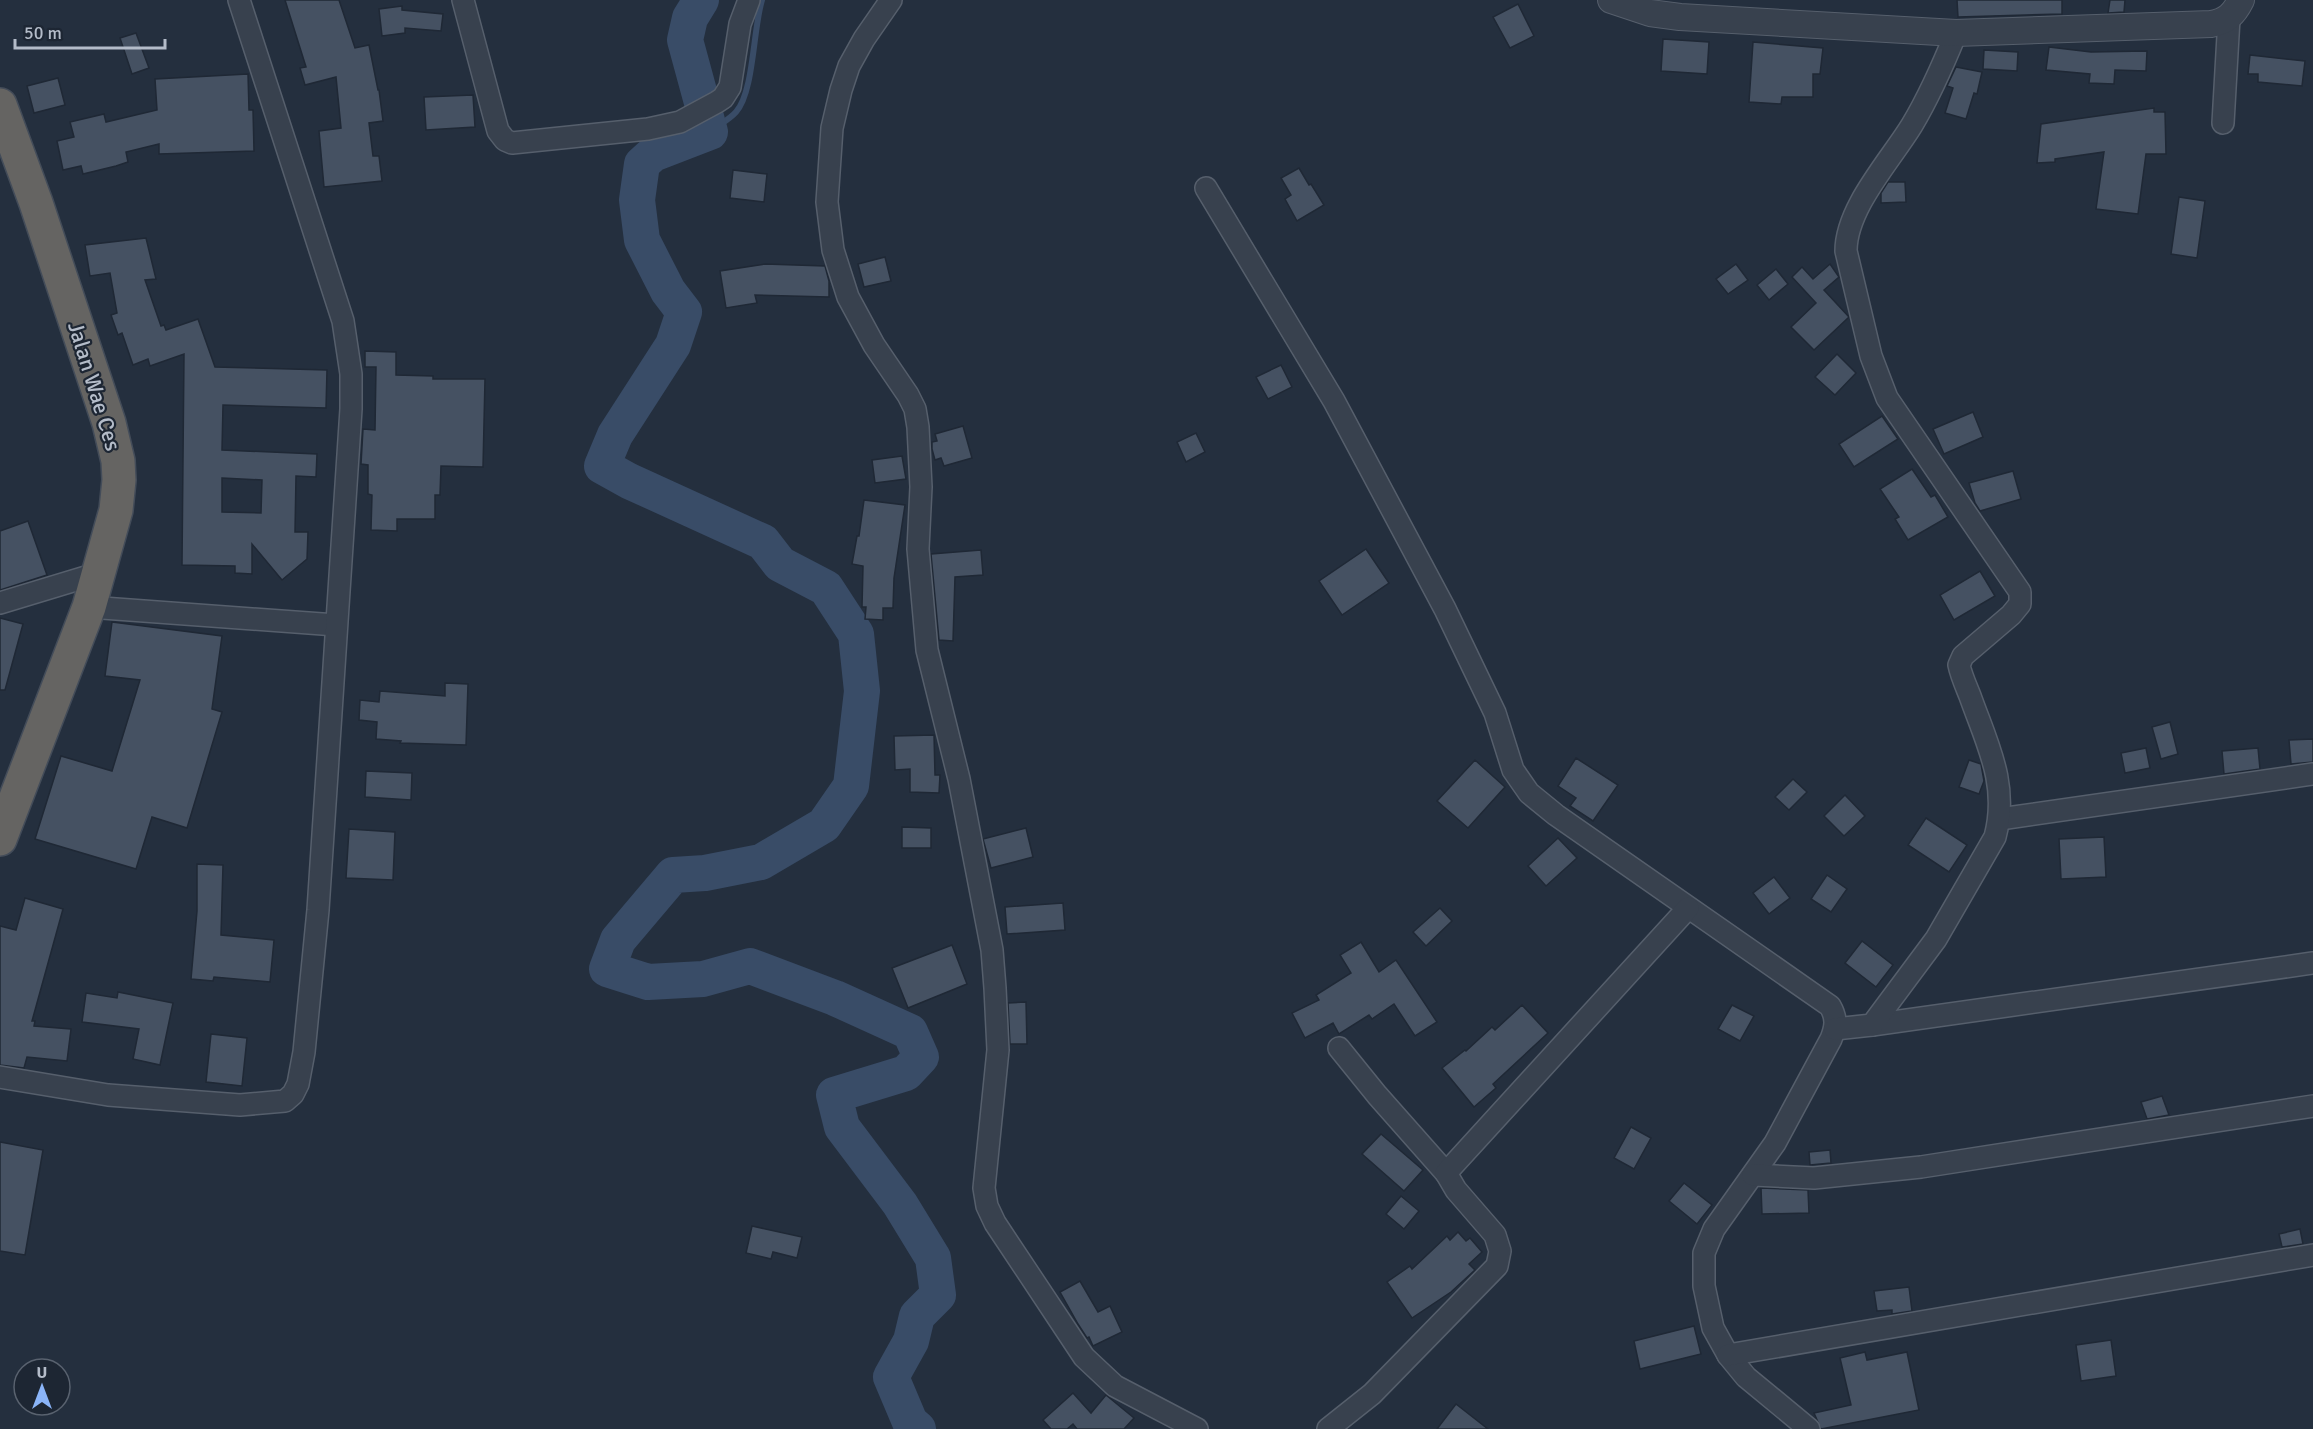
<svg xmlns="http://www.w3.org/2000/svg" width="2313" height="1429" viewBox="0 0 2313 1429" font-family="Signika,sans-serif">
<rect width="100%" height="100%" fill="#242f3e"/>
<g fill="none" stroke-linecap="round" stroke-linejoin="round">
<path stroke="#394c67" stroke-width="6" d="M710 132C718 125 729 120 736 112 754 92 753 29 762 0"/>
<path stroke="#394c67" stroke-width="36" d="M701 0 690 18 685 40 710 132 653 154 642 164 637 200 642 240 668 291 684 312 673 345 615 435 602 466 629 481 763 542 780 564 826 588 856 634 862 691 851 786 824 825 761 862 705 873 673 875 618 940 607 969 648 982 703 979 750 966 835 998 910 1032 921 1057 906 1073 834 1095 842 1127 900 1204 933 1258 938 1295 917 1316 911 1341 891 1377 910 1422 918 1429"/>
</g>
<g fill="#455162" stroke="#1f2835" stroke-width="1.5" fill-rule="evenodd">
<path d="M285 0H339L355 48 369 45 378 90H379L383 121 369 123 373 156H379L382 181 324 187 319 131 341 128 336 77 305 85 300 68 306 67Z"/>
<path d="M1957 0H2062V14L1958 17Z"/>
<path d="M2110 0H2125L2124 12 2108 13Z"/>
<path d="M1518 4 1534 36 1510 48 1493 17Z"/>
<path d="M402 6V10L443 14 441 31 405 28V33L382 36 379 9Z"/>
<path d="M136 33 149 68 132 74 120 38Z"/>
<path d="M1663 39 1709 42 1707 74 1661 71Z"/>
<path d="M1753 42 1823 48 1820 74H1813V97H1782L1781 104 1749 102Z"/>
<path d="M2049 47 2091 52 2147 51 2146 71 2115 70 2114 84 2089 83 2090 74 2046 70Z"/>
<path d="M1984 50 2018 52 2017 71 1983 69Z"/>
<path d="M2250 55 2305 61 2302 86 2258 82V74H2248Z"/>
<path d="M1956 67 1982 72 1977 94 1974 93 1966 119 1945 113 1953 88 1947 86Z"/>
<path d="M248 74 249 110H253L254 151 159 154V144L126 152 128 162 116 166 83 174 81 166 63 170 57 141 74 137 70 122 104 114 106 122 157 110 155 79Z"/>
<path d="M58 78 65 105 34 113 27 86Z"/>
<path d="M473 95 475 127 426 130 424 97Z"/>
<path d="M2154 108V112H2165L2166 154H2146L2138 214 2096 209 2104 152 2055 159V162L2037 163 2041 124Z"/>
<path d="M1299 168 1309 185 1311 184 1324 205 1297 221 1285 199 1291 195 1281 178Z"/>
<path d="M733 170 767 174 764 202 730 198Z"/>
<path d="M1888 182H1905L1906 202 1881 203V193Z"/>
<path d="M2179 197 2205 201 2197 258 2171 254Z"/>
<path d="M146 238 156 279 145 280 161 326 164 325 166 330 198 319 215 367 327 370 326 408 223 405 222 450 317 454 316 477 296 476 295 532H308L307 559 282 580 252 544V574L235 573V566L182 565 184 354 150 366 148 359 133 365 122 333 118 335 111 315 117 313 110 273 90 276 85 245ZM222 478 262 480 261 513 222 512Z"/>
<path d="M885 257 891 281 864 287 858 264Z"/>
<path d="M765 264 825 266 829 281V297L755 295 757 303 726 308 720 271Z"/>
<path d="M1736 264 1748 280 1728 294 1716 279Z"/>
<path d="M1830 264 1839 277 1824 290 1849 317 1814 350 1791 327 1816 303 1792 277 1802 267 1813 279Z"/>
<path d="M1776 269 1788 284 1769 300 1757 285Z"/>
<path d="M365 351 396 352V375L433 376V379H485L483 467 441 466 440 495H435V519H397V531L371 530 372 495 368 494V465L361 464 363 429 375 430 376 367H365Z"/>
<path d="M1837 354 1856 373 1835 395 1815 377Z"/>
<path d="M1281 365 1292 387 1268 399 1256 377Z"/>
<path d="M1973 412 1983 437 1944 454 1933 429Z"/>
<path d="M1882 416 1898 439 1854 467 1839 444Z"/>
<path d="M963 426 972 458 944 466 941 458 935 460 932 449V442L937 441 935 434Z"/>
<path d="M1196 433 1205 452 1186 462 1177 442Z"/>
<path d="M902 456 906 479 875 483 872 460Z"/>
<path d="M1912 469 1931 497 1935 495 1948 517 1908 540 1895 519 1899 517 1880 489Z"/>
<path d="M2013 471 2021 499 1980 511 1975 503 1969 483Z"/>
<path d="M864 500 905 505 894 578 893 608H883V620L865 619 866 607H862L863 566 852 564 857 536H859Z"/>
<path d="M28 521 47 575 0 590V531Z"/>
<path d="M1366 549 1389 583 1342 615 1319 581Z"/>
<path d="M981 550 983 575 955 577 953 641 939 640 931 554Z"/>
<path d="M1980 571 1995 596 1954 620 1940 595Z"/>
<path d="M0 618 23 624 5 690H0Z"/>
<path d="M112 622 222 636 212 709 222 712 187 828 152 817 136 869 35 839 61 756 112 771 140 680 105 676Z"/>
<path d="M445 683 468 684 466 745 400 743 401 741 376 739 377 722 359 720 360 700 379 702 380 691 445 696Z"/>
<path d="M2170 722 2178 754 2161 759 2152 727Z"/>
<path d="M934 735 935 775H940L939 793 910 792V769L895 770 894 736Z"/>
<path d="M2313 739V762L2291 764 2289 740Z"/>
<path d="M2146 748 2150 768 2125 773 2121 753Z"/>
<path d="M2258 748 2260 769 2224 774 2222 751Z"/>
<path d="M1576 758 1618 785 1593 821 1570 806 1576 798 1558 786Z"/>
<path d="M1475 760 1505 787 1468 828 1437 801Z"/>
<path d="M1969 760 1981 764 1984 781 1979 794 1959 787Z"/>
<path d="M366 771 412 773 411 800 365 797Z"/>
<path d="M1793 779 1807 792 1789 810 1775 797Z"/>
<path d="M1845 795 1865 816 1844 836 1824 816Z"/>
<path d="M1926 818 1967 845 1949 872 1908 845Z"/>
<path d="M902 827 931 828V848H902Z"/>
<path d="M1026 828 1033 857 991 868 983 839Z"/>
<path d="M349 829 395 832 393 880 346 878Z"/>
<path d="M2104 837 2106 877 2061 879 2059 839Z"/>
<path d="M1558 838 1577 858 1546 886 1528 866Z"/>
<path d="M197 864 223 865 221 935 274 940 270 982 214 977 213 981 191 979 197 911Z"/>
<path d="M1827 875 1847 889 1831 912 1811 899Z"/>
<path d="M1774 877 1790 898 1769 914 1753 893Z"/>
<path d="M25 898 63 909 32 1021H35L34 1026 71 1029 67 1061 27 1057 24 1068 0 1065V926L16 930Z"/>
<path d="M1063 903 1065 930 1007 934 1005 907Z"/>
<path d="M1440 908 1452 921 1426 946 1413 932Z"/>
<path d="M1862 941 1893 965 1876 987 1845 963Z"/>
<path d="M1361 942 1379 972 1396 960 1437 1022 1415 1036 1394 1004 1372 1019 1369 1015 1339 1034 1333 1023 1305 1038 1292 1013 1319 1000 1316 995 1351 973 1340 955Z"/>
<path d="M952 945 967 984 908 1008 892 968Z"/>
<path d="M118 992 173 1003 160 1065 133 1059 139 1029 82 1022 86 993 117 998Z"/>
<path d="M1026 1002 1027 1044H1010L1008 1003Z"/>
<path d="M1522 1005 1548 1033 1493 1084 1496 1088 1474 1107 1442 1068 1465 1050 1466 1051 1492 1027 1495 1030Z"/>
<path d="M1732 1005 1754 1016 1740 1041 1718 1029Z"/>
<path d="M211 1034 247 1038 242 1086 206 1082Z"/>
<path d="M2162 1096 2169 1115 2147 1119 2141 1102Z"/>
<path d="M1631 1127 1651 1138 1634 1169 1614 1158Z"/>
<path d="M1381 1134 1423 1170 1404 1191 1362 1154Z"/>
<path d="M0 1142 43 1150 25 1255 0 1251Z"/>
<path d="M1830 1150 1831 1163 1810 1165 1809 1152Z"/>
<path d="M1684 1183 1712 1205 1697 1224 1669 1201Z"/>
<path d="M1761 1188 1808 1190 1809 1213 1762 1214Z"/>
<path d="M1401 1196 1419 1211 1404 1229 1386 1214Z"/>
<path d="M752 1226 802 1237 797 1258 773 1252 771 1259 746 1253Z"/>
<path d="M2300 1229 2303 1244 2282 1247 2279 1234Z"/>
<path d="M1458 1232 1466 1241 1470 1238 1482 1252 1469 1264 1475 1270 1451 1292 1412 1318 1387 1282 1410 1266 1412 1269 1447 1236 1450 1240Z"/>
<path d="M1080 1281 1098 1312 1110 1306 1122 1332 1093 1346 1089 1337 1087 1338 1078 1324 1060 1292Z"/>
<path d="M1909 1287 1912 1311 1892 1314V1310L1877 1311 1874 1291Z"/>
<path d="M1694 1326 1701 1354 1640 1369 1634 1341Z"/>
<path d="M2111 1340 2116 1376 2081 1381 2076 1345Z"/>
<path d="M1865 1352 1867 1360 1907 1352 1919 1410 1821 1429 1814 1413 1851 1405 1840 1358Z"/>
<path d="M1073 1393 1091 1413 1106 1395 1134 1418 1124 1429H1077L1073 1424 1067 1429H1051L1043 1420Z"/>
<path d="M1456 1404 1488 1429H1437Z"/>
</g>
<g fill="none" stroke-linecap="round" stroke-linejoin="round">
<g stroke="#565f6c" stroke-width="24">
<g id="minor">
<path d="M463 0 498 131 505 140 512 143 648 129 680 122 717 102 723 98 730 87 740 24 749 0"/>
<path d="M891 0 864 39 849 66 841 90 832 128 827 202 833 250 848 297 874 345 908 395 915 409 918 427 921 487 918 549 927 650 959 779 992 950 995 988 998 1050 984 1188 987 1206 995 1223 1084 1357 1115 1386 1197 1429"/>
<path d="M2223 123 2229 18"/>
<path d="M1206 188 1334 401 1445 609 1495 713 1513 770 1529 793 1556 815 1830 1006C1837 1018 1836 1026 1831 1039L1775 1143 1714 1229 1704 1253V1286L1713 1328 1728 1355 1746 1377 1809 1429"/>
<path d="M0 603 99 573"/>
<path d="M89 607 336 625"/>
<path d="M2000 819 2313 774"/>
<path d="M1872 1025 2313 963"/>
<path d="M1835 1029 1872 1025 1936 939 1995 837C2009 784 1987 744 1970 696 1966 686 1961 675 1959 665L1963 656 2011 615 2020 604V592L1887 398 1871 356 1846 251C1846 208 1890 161 1912 125 1930 95 1943 65 1956 33"/>
<path d="M1339 1048 1377 1095 1446 1173"/>
<path d="M0 1077 108 1095 240 1105 285 1101 293 1094 298 1084 304 1052 318 910 351 409V374L343 321 239 0"/>
<path d="M1753 1175 1814 1178 1921 1167 2313 1106"/>
<path d="M1728 1355 2313 1255"/>
<path d="M1328 1429 1372 1394 1497 1266 1500 1251 1495 1235 1456 1190 1446 1173 1688 908"/>
</g>
</g>
<g stroke="#565f6c" stroke-width="28">
<path id="tertiary" d="M1611 0 1650 13 1680 17 1956 33 2211 24C2227 21 2234 14 2241 0"/>
</g>
<g stroke="#434c59" stroke-width="36">
<path id="trunk" d="M0 105 36 203 109 423 118 461 119 480 116 510 89 607 0 839"/>
</g>
<use href="#minor" stroke="#38414e" stroke-width="21"/>
<use href="#tertiary" stroke="#38414e" stroke-width="26"/>
<use href="#trunk" stroke="#656462" stroke-width="33"/>
</g>
<g text-anchor="middle" stroke-width="4.5" stroke-linejoin="round" paint-order="stroke">
<g font-size="22" fill="#b4bcc9" stroke="#1d2633">
<text transform="translate(95 386) rotate(73)" y="8">Jalan Wae Ces</text>
</g>
</g>
<g transform="translate(42 1387)"><circle r="28" fill="#1d2633" stroke="#59626f" stroke-width="1.5"/>
<path d="M0-4.5L10 22L0 15L-10 22Z" fill="#8ab4f8"/>
<text y="-9" font-size="16" font-weight="bold" text-anchor="middle" fill="#b4bcc9">U</text>
</g>
<path d="M15 39v9h150v-9" fill="none" stroke="#b4bcc9" stroke-width="3"/>
<text x="24" y="39" font-size="18" fill="#b4bcc9" stroke="#1d2633" stroke-width="4.5" paint-order="stroke">50 m</text>
</svg>
